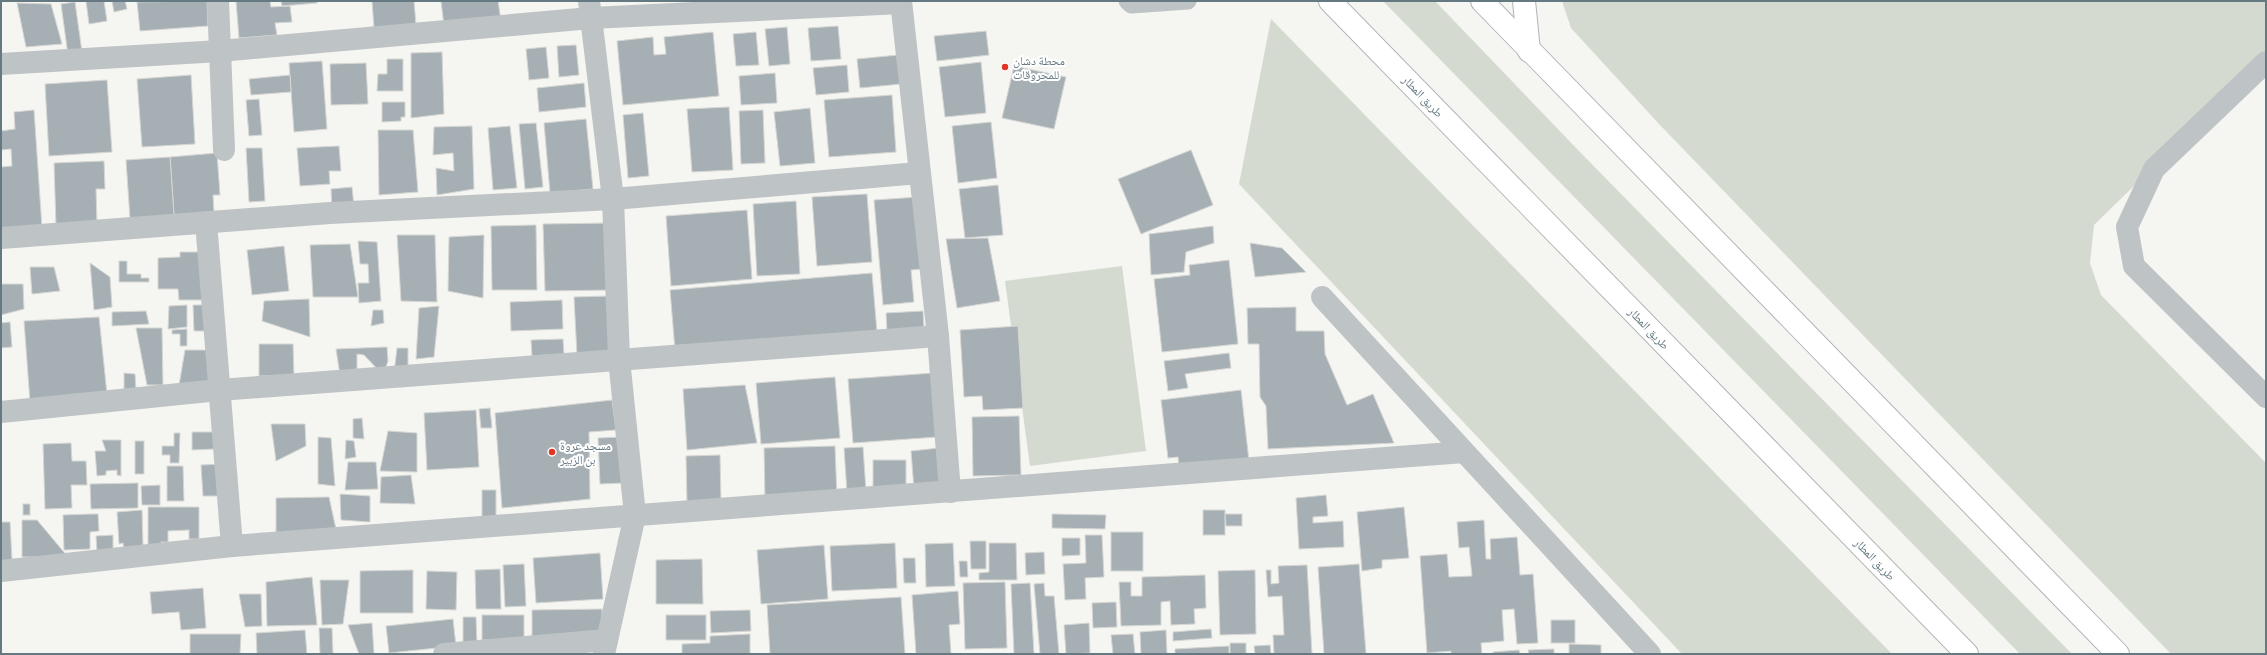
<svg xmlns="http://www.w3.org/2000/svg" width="2267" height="655" font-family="'PT Sans Narrow','Noto Naskh Arabic',sans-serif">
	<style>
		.green { fill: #d5dad0 }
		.building { fill: #a6b0b4; stroke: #d6d6d4 }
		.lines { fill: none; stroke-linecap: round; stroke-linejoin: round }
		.trunk-casing { stroke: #b1b6b8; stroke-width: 24 }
		.service { stroke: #bec3c5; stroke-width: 17 }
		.minor { stroke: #bec3c5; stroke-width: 22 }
		.trunk { stroke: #fff; stroke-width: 22 }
		.poi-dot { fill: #e23624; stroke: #fff; stroke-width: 1.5 }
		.labels { text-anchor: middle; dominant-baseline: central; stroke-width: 4; stroke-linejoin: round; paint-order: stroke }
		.poi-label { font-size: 12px; fill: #647982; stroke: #fff; text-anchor: start }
		.street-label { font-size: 12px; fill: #647982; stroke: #fff }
	</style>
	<rect width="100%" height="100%" fill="#f5f5f1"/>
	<g class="green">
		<path d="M1383,1H1435L1578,150L2072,654H2020Z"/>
		<path d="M1562,1H2266V57L2094,225L2090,263L2101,295L2266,463V654H2171L1659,124L1571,28Z"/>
		<path d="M1271,19L1892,654H1682L1239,184Z"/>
		<path d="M1122,266L1146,451L1030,466L1005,281Z"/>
	</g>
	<g class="building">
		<path d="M86,1H104L107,21L89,24Z"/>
		<path d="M112,1H125L127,9L114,12Z"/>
		<path d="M207,1L208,26L140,31L137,2Z"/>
		<path d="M236,1H270L271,7L290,6L292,22L275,23L277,35L239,38Z"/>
		<path d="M281,1H317V3L282,6Z"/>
		<path d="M372,1H414L416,25L374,28Z"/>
		<path d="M441,1H498L501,20L444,26Z"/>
		<path d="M75,2L82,52L68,55L61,4Z"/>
		<path d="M17,3L51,4L62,44L26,47Z"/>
		<path d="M838,26L841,59L811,61L808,28Z"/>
		<path d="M787,27L790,64L769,66L765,29Z"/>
		<path d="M986,31L989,55L937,61L934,36Z"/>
		<path d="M713,32L719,96L623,105L617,41L653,37L654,55L666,54L664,37Z"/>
		<path d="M756,32L759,65L736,66L733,34Z"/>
		<path d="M576,45L579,75L559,77L557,46Z"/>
		<path d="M546,47L549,78L529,80L526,49Z"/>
		<path d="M442,52L444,114L411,118V53Z"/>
		<path d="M898,55L901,84L860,88L857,59Z"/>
		<path d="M387,59H403V91H377L378,74H387Z"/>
		<path d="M322,61L327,129L294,132L289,63Z"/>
		<path d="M981,62L986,113L945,117L939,67Z"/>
		<path d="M366,63L368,104L331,105L330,64Z"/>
		<path d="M847,65L849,92L816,95L813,68Z"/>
		<path d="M1014,66L1066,77L1054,129L1002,118Z"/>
		<path d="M775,73L777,103L741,105L739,76Z"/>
		<path d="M191,75L195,144L142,147L137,79Z"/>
		<path d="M290,75L291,92L251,95L249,79Z"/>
		<path d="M107,80L112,152L49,156L45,84Z"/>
		<path d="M584,83L586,107L539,112L537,88Z"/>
		<path d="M892,95L896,152L829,157L824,100Z"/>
		<path d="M259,99L262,135L249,136L246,100Z"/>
		<path d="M382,102H405V117H401V121L382,122Z"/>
		<path d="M729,107L733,170L692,172L687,109Z"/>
		<path d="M810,108L815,163L780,166L774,112Z"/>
		<path d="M34,110L42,228L1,230V167L12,166L11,149L1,150V131L15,129L14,112Z"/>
		<path d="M763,110L765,163L741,164L739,111Z"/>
		<path d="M643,113L649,176L628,178L623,115Z"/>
		<path d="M586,119L593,189L550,193L544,123Z"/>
		<path d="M991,122L997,178L958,183L952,126Z"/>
		<path d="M536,123L543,187L525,189L519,124Z"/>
		<path d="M472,126L474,189L437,195L436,168L454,171L453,153L433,155L434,127Z"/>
		<path d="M510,126L517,188L493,190L488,128Z"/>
		<path d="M378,130H413L418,192L379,195Z"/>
		<path d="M339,146L341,171H329L330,184L300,186L297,148Z"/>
		<path d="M246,148H262L265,201L249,202Z"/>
		<path d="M1191,150L1213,205L1141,234L1118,179Z"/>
		<path d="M217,153L220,195H213L214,213L174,215L170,157Z"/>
		<path d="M170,157L174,215L130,219L126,160Z"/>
		<path d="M104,161L105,189H96L97,225L56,226L54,163Z"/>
		<path d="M998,185L1003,235L965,238L959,189Z"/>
		<path d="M352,187L354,206L332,208L331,189Z"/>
		<path d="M867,194L872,262L817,266L812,197Z"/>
		<path d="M918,197L925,269L911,270L914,302L883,305L874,200Z"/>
		<path d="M796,201L800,274L757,276L753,204Z"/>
		<path d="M747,210L752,279L671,286L666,216Z"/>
		<path d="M610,223L611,290L545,291L543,224Z"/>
		<path d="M536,225L537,290H492L491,226Z"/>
		<path d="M1213,226L1214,243L1186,252L1184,272L1151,275L1149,234Z"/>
		<path d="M397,235H435L437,302L401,301Z"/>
		<path d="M484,235L483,298L448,291L449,237Z"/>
		<path d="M988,238L1000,301L957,308L946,239Z"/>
		<path d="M358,241L377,242L381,301L359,303L358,283H369L368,264H360Z"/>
		<path d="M1250,243L1282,248L1306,272L1255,277Z"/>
		<path d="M350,244L358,297H313L310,245Z"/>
		<path d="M284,246L289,291L252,295L247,250Z"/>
		<path d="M180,252H204L205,300H179L178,289H158V258L180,257Z"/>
		<path d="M1229,260L1238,344L1162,352L1154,279L1190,275L1189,265Z"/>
		<path d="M119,261H127V274H141V278H149V282H119Z"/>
		<path d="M90,263L110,277L112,307L94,310Z"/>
		<path d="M30,267H54L60,291L32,294Z"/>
		<path d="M872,273L877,332L675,350L670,290Z"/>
		<path d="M1,284H23L24,309L1,315Z"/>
		<path d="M610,296L613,354L577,356L574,297Z"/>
		<path d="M309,299L310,337L262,321L264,301Z"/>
		<path d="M562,300L563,329L511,331L510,302Z"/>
		<path d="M187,305V327L168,329L169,306Z"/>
		<path d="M193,305H210V331H194Z"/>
		<path d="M439,306L434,357L416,359L419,308Z"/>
		<path d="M1296,307V331H1324L1325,354L1347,405L1373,394L1394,443L1268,449L1266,406L1260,397L1259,344H1248L1247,308Z"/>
		<path d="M373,310H383L384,323L371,326Z"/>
		<path d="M146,311L149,324L112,326V312Z"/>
		<path d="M923,311L924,330L887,331L886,313Z"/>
		<path d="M99,317L107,394L30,402L24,321Z"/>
		<path d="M10,322L12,347L1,348V323Z"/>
		<path d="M1018,326L1023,408L983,410L982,396L964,397L960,330Z"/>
		<path d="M136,328H162L163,385H147Z"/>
		<path d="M187,329V346H180V334H172V330Z"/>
		<path d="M563,339L564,354L532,356L531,340Z"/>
		<path d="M259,344H293L294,375L259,376Z"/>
		<path d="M387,347L388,361L383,375L364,355L357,354V374L340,375L336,349Z"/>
		<path d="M397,348H408V371L394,373Z"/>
		<path d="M185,350H213L214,386L178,391Z"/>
		<path d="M1229,353L1231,368L1185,374L1188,388L1168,391L1164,361Z"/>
		<path d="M124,373L135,374L136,389L124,390Z"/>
		<path d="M933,373L937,437L853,443L848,379Z"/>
		<path d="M835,377L840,438L761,444L756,383Z"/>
		<path d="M745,385L757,443L687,450L683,389Z"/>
		<path d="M1241,390L1249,461L1179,469L1178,457L1168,458L1161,400Z"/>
		<path d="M612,400L616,430L589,432L590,499L502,508L495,413Z"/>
		<path d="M490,408L492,428H481L479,409Z"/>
		<path d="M476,410L479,467L427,470L424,413Z"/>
		<path d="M1019,416L1021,475L973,476L972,417Z"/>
		<path d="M362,418L364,439L353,438V419Z"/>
		<path d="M271,424H305L306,446L276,461Z"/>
		<path d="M388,431L417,433V472L380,471Z"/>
		<path d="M192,432H215V449L192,450Z"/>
		<path d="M174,433H180L179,463H170V455H162V446H174Z"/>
		<path d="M318,437L331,438L335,486L318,484Z"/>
		<path d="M622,437L624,483L600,484L598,438Z"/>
		<path d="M102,440H121V476L117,475V470L106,471V475L97,476L95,451H106Z"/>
		<path d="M346,440L354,441L356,457L345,459Z"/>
		<rect x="135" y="441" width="9" height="33"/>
		<path d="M71,443L72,461H86L87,485H71L72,508L45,509L43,444Z"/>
		<path d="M835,446L837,498L765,500L764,448Z"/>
		<path d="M863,447L866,491L847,493L844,448Z"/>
		<path d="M939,448L943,487L914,489L911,451Z"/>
		<path d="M720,455L721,501L687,503L686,456Z"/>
		<rect x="873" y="460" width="33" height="28"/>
		<path d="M348,462H376L378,489L345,490Z"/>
		<path d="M223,464L224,496H203L201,465Z"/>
		<path d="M167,466H183L184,501H167Z"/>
		<path d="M411,475L415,504L380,503L381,477Z"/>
		<path d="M138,483V508L91,509L90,484Z"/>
		<path d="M160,485V505H142L141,486Z"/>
		<rect x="482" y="490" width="14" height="29"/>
		<path d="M340,494L370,496V522L341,520Z"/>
		<path d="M1326,495L1328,516L1313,517V523L1343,521L1344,547L1299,549L1296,498Z"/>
		<path d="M329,497L338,538L276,539V498Z"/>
		<rect x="23" y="504" width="7" height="11"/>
		<path d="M148,507H199V539H189V530L168,531V542H161V548H148Z"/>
		<path d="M1404,507L1409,558L1382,560V568L1362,571L1357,512Z"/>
		<path d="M142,510L143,545L124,550L123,543L119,544L117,512Z"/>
		<rect x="1203" y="510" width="22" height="25"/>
		<path d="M92,514H98L99,531L90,532V549L64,550L63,515Z"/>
		<path d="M1052,514L1106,515L1105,529L1052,528Z"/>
		<path d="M1225,514H1242V526H1226Z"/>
		<path d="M22,520H37L68,557H22Z"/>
		<path d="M1484,520L1486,559H1491L1490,539L1517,537L1520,575L1533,574L1538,643L1517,644L1514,609L1502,610L1504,641L1481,643L1482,654H1451V651L1427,653L1420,556L1447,554L1449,577L1472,576L1469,547L1459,548L1457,522Z"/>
		<path d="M1,522H10L12,560L1,561Z"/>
		<rect x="1111" y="532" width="32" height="39"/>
		<path d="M113,535V553H97L96,536Z"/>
		<path d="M1085,535H1102L1104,577L1085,578L1086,599L1065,600L1063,564L1086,563Z"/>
		<path d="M1062,538H1080V555L1062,556Z"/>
		<path d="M970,541H986V569H971Z"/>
		<path d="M895,543L897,588L832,591L830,546Z"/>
		<path d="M953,543L955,586L926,587L925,544Z"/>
		<path d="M989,543H1016L1017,580H979V573L989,572Z"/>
		<path d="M824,545L828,599L761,604L757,550Z"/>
		<path d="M1044,552L1045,574L1026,575L1025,553Z"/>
		<path d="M600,553L603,599L536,603L533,558Z"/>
		<path d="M903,558H915L916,583H904Z"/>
		<path d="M702,559L703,604H656V560Z"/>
		<path d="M959,561H967L968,577H960Z"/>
		<path d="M524,564L526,606L505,607L503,565Z"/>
		<path d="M1359,564L1366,654H1324L1318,567Z"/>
		<path d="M1307,565L1312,654H1274L1273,635H1284L1282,596L1268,597L1266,570H1271V584L1279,583L1278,566Z"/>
		<path d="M500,569L501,609H476L475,570Z"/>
		<path d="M413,570V613H360V571Z"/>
		<path d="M1255,570L1256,634L1220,635L1218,571Z"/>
		<path d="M427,571L457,572L456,610L426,609Z"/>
		<path d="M1205,575L1206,608L1194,609L1195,624L1171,625L1170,601L1161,602V625L1121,626L1119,582H1131V596H1142V577Z"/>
		<path d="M312,577L317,625L267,626L266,582Z"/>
		<path d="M320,580H349L343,624L322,625Z"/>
		<path d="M1005,582L1007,648L965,649L963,583Z"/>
		<path d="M1030,583L1034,654H1014L1011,584Z"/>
		<path d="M1044,583L1045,596H1054L1059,654H1040L1034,584Z"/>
		<path d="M203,588L206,628L181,630L179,612L152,614L150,592Z"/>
		<path d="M958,591L960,624L949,625L951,654H916L912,595Z"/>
		<path d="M239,594H261L262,626L245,627Z"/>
		<path d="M901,597L905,654H770L767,605Z"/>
		<path d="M1116,602L1117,627L1093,628L1092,603Z"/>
		<path d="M602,609V639L532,640V610Z"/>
		<path d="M750,610L751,631L711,633L710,611Z"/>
		<rect x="482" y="615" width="42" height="25"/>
		<rect x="666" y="615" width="40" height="25"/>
		<path d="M463,617H476L477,643H463Z"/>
		<path d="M453,619L456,646L389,653L386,626Z"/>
		<rect x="1551" y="620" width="24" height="23"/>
		<path d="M372,623L374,654H359L348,625Z"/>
		<path d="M1089,623L1090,653L1066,654L1064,625Z"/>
		<path d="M319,628H332L333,654H320Z"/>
		<path d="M1211,629L1212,638L1173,641V632Z"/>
		<path d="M305,630L307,654H257L256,633Z"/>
		<path d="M1166,630L1167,654H1141L1140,632Z"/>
		<path d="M190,634H241L240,654H190Z"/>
		<path d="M750,634V654H682V644L710,643V636Z"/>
		<path d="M1133,634L1135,654H1113L1111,635Z"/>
		<rect x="1230" y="643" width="16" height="11"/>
		<path d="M1569,644L1601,645V654H1569Z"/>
		<path d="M1270,645L1271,654H1255L1254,646Z"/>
		<path d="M1229,646V654H1175V649Z"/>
		<path d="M1554,649V654H1529L1528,650Z"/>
		<path d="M1519,650L1520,654H1493V652Z"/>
	</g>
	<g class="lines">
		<defs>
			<g id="trunk">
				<path d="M1330,1L1967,654"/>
				<path d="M1482,1L2118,654"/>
				<path d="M1524,1L1529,51"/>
			</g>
		</defs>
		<use href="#trunk" class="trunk-casing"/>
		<path class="service" d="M1127,1L1131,5L1188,1"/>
		<g class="minor">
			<path d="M218,1L224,150"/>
			<path d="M589,1L613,199L619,359L635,515L604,654"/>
			<path d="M901,1L938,336L950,492"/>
			<path d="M2266,62L2154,169L2127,227L2134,266L2266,397"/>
			<path d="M1,64L220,51L591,18L901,3"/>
			<path d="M206,222L232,546"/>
			<path d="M1,238L330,213L613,199L919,173"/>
			<path d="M1322,297L1650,654"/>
			<path d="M1,412L219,390L938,336"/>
			<path d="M1,571L232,546L1464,452"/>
			<path d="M444,654L607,640"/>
		</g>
		<use href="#trunk" class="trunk"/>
	</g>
	<g class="poi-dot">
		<circle cx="1005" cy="67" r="4"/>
		<circle cx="552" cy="452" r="4"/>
	</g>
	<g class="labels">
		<g class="poi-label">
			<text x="1013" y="60">محطة دشان<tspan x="1013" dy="14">للمحروقات</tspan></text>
			<text x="560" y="445">مسجد عروة<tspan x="560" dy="14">بن الزبير</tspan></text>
		</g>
		<g class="street-label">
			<text transform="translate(1423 96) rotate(46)">طريق المطار</text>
			<text transform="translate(1649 328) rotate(46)">طريق المطار</text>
			<text transform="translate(1875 559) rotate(46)">طريق المطار</text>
		</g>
	</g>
	<rect width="2267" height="655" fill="none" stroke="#647982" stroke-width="4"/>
</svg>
